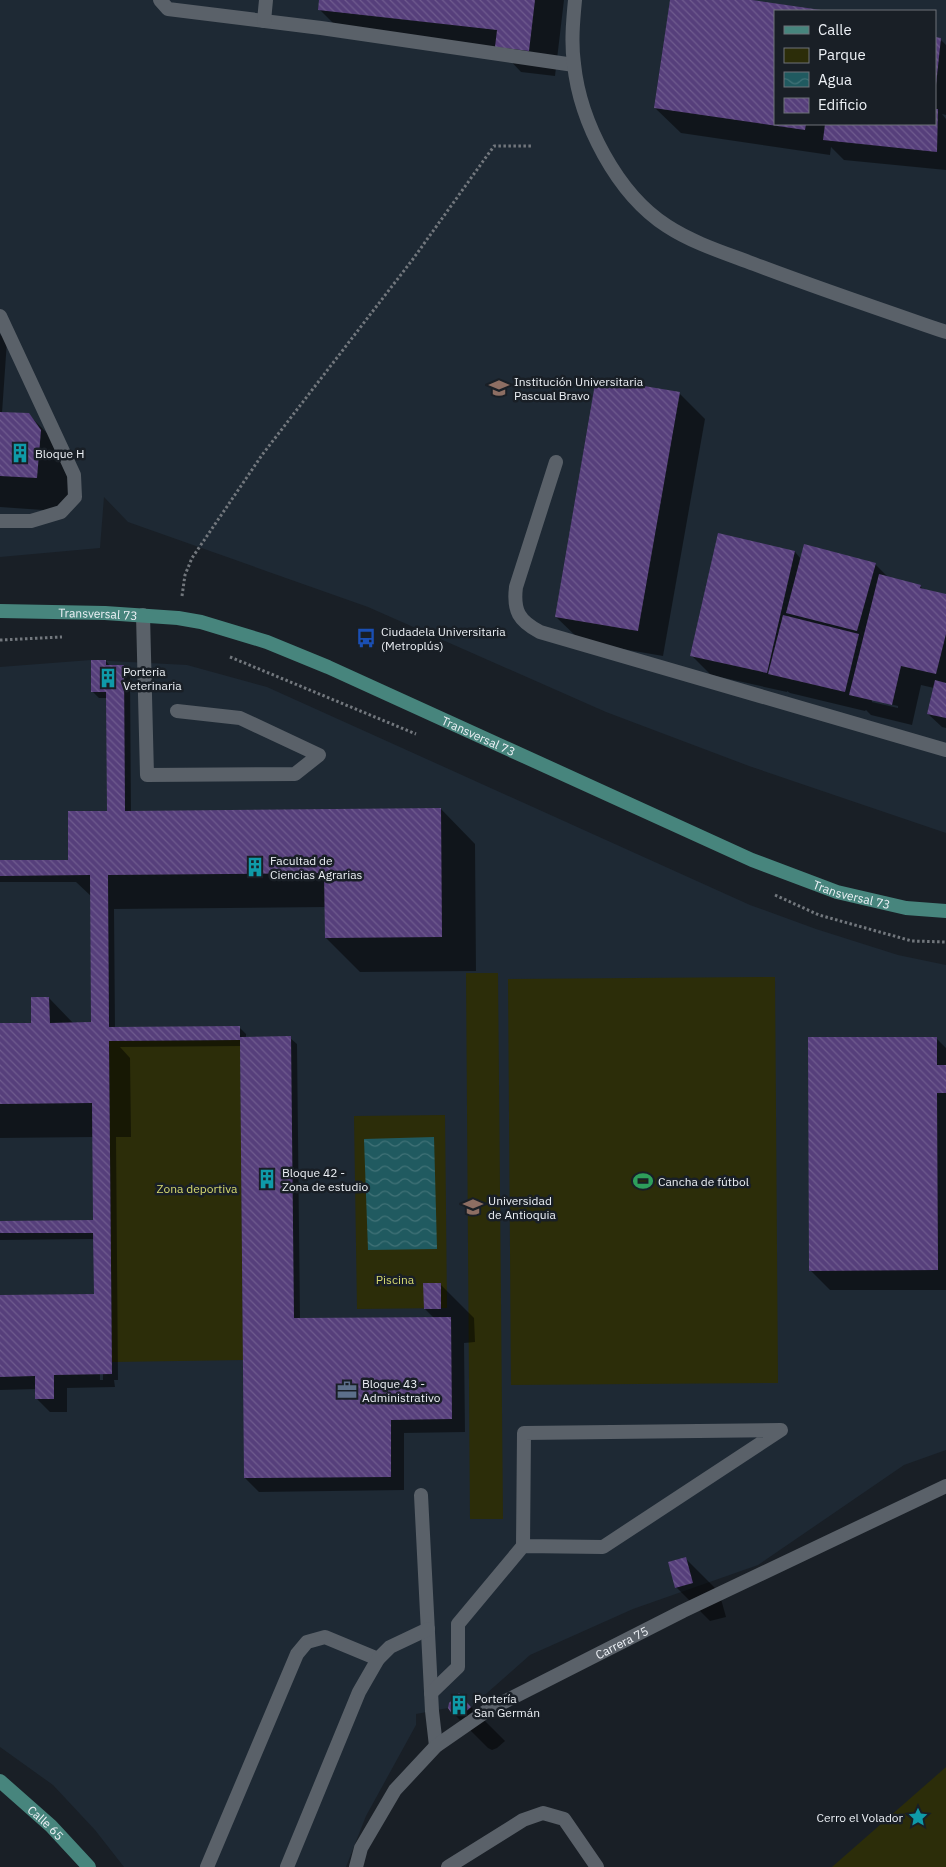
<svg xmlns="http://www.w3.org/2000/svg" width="946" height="1867" font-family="'IBM Plex Sans',sans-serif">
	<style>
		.built { fill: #1e2934; fill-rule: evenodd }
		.green { fill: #2c2d09 }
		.water { fill: url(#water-waves) }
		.shadow { fill: #0007; fill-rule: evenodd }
		.building { fill: url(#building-back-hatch) }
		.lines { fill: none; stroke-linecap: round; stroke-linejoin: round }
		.path { stroke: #72777d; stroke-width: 3; stroke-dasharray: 2.5 2.5; stroke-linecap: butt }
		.service { stroke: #5a6169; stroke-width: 14 }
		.minor { stroke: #5a6169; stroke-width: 14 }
		.secondary { stroke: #47857d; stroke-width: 14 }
		.labels { text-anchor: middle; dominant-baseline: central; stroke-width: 5; stroke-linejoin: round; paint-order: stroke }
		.poi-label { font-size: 12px; fill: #edf1f6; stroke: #191f26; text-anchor: start }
		.street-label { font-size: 12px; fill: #edf1f6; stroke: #191f26 }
		.park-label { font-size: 12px; fill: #d7da71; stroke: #191f26 }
	</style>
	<defs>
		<pattern id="water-waves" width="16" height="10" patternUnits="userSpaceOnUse" patternTransform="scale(1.25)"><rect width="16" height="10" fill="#205a60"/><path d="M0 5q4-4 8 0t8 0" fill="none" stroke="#417277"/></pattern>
		<pattern id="building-back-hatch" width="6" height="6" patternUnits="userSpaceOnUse" patternTransform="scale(1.25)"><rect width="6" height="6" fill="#563f7b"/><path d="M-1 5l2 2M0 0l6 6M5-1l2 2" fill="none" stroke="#6f5b8e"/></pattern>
	</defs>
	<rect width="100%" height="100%" fill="#191f26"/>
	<g class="built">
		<path d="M0,0H946V833L749,766L606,712L368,607L128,522L104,497L100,548L0,557ZM775,11H935V124H775Z"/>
		<path d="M91,660L187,665L267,687L750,905L816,929L898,955L946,965V1450L904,1465L758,1565L633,1609L530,1655L462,1715L457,1716L452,1714L448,1708L416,1714V1725L366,1816L346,1867H124L95,1830L53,1785L0,1747V667Z"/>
	</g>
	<g class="green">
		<path d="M466,973H498L503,1519H470Z"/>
		<path d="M775,977L778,1383L511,1385L508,979Z"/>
		<path d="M240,1040L243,1360L112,1362L109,1041Z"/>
		<path d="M445,1115L447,1308L357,1309L354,1116Z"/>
		<path d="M946,1767V1867H832Z"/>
	</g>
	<path class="water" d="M434,1137L437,1249L368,1250L364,1139Z"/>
	<g class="shadow">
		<path d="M321,0H564L555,76L521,72L503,53L345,35L320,10Z"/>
		<path d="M671,0H743L820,11H775V124H935V38L940,39L946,45V115L942,114L946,119V170L844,160L831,147L830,155L681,133L655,108Z"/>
		<path d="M0,334L7,341L2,413L28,414L63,449L75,466L71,512L0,507Z"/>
		<path d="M679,393L705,419L663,656L582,642L556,617Z"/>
		<path d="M719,535L795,552L801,559L875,564L889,578L920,586L925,591L946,596V728L942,727L928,714L934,688L921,685L912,725L871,715L866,710L865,711L790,693L787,691V692L711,675L691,655ZM872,700L898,706V708L872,702Z"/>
		<path d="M106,661L110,666H124L130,672L131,812L441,809L475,844L476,971L360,972L326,938V907L114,909L115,1028L239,1027L246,1034V1038H290L297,1044L300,1320L434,1318L425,1309L440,1284L474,1318L475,1342L464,1343L465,1432L404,1433V1490L259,1492L245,1478L241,1046L120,1047L130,1058L131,1137H116L118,1380H114L115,1387L67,1388V1412H50L37,1399V1389L0,1390V1296L96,1294L95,1239L0,1240V1222L95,1221L94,1137L0,1138V1024H33L49,998L74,1024L94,1023L92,897L76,882H0V862L69,861L110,812L107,698H99L92,691ZM99,1306H102L103,1380H100Z"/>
		<path d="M936,1038L946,1048V1290H830L810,1270Z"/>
		<path d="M685,1558L719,1592L726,1617L710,1621L676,1587Z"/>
		<path d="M459,1695L505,1741L497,1748L492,1750L488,1748L453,1713Z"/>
	</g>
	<g class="building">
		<path d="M319,0H535L529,51L495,47L497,30L318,10Z"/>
		<path d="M670,0H752L821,10L775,11V124H806L805,130L654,108Z"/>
		<path d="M935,37L941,38L936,85H935Z"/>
		<path d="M935,109H938L937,152L823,140L825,124H935Z"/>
		<path d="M596,378L680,392L638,631L555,617Z"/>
		<path d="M0,412L29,413L41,430L37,478L0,476Z"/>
		<path d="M718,533L795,551L767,673L690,656Z"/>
		<path d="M804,544L876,563L857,631L786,613Z"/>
		<path d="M879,574L921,585L920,588L946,594V634L936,674L901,666L892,705L849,695Z"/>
		<path d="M783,615L859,634L845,692L768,674Z"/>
		<path d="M91,660H106V665H124L125,811L441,808L442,937L325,938L324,873L108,875L109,1027L240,1026V1037L291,1036L294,1318L451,1317L452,1419L391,1420V1477L244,1478L240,1040L109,1041L112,1374L54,1375V1399H35V1376L0,1377V1295L94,1294L93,1233H0V1221L93,1220L92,1103L0,1104V1023H31V997H49L50,1023L91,1022L90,875L0,876V860H68V811H107L106,692H91Z"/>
		<path d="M935,680L946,683V718L927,714Z"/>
		<path d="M808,1037H937V1065H946V1093H937L938,1270L809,1271Z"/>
		<path d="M423,1283H441V1309H424Z"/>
		<path d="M686,1557L693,1583L675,1588L668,1562Z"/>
		<path d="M459,1693L471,1707L462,1715L457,1716L452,1714L448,1708L449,1703Z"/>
	</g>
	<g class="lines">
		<g class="path">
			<path d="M182,596L185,575L192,558L262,455L413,259L494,146H531"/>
			<path d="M0,640L62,637"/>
			<path d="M230,657L416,734"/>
			<path d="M775,895L819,915L912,941L946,942"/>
		</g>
		<g class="service">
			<path d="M160,0L168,9L321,28L574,65"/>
			<path d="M575,0C573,21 571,43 574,64C580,122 617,194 667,226C693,243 725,253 754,264C817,288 882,310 946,332"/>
			<path d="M264,21L266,0"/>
			<path d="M0,316L74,475L75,497L61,512L31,521H0"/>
			<path d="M556,462L516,587C513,611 519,621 540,632L946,750"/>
			<path d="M143,615L147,775L295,774L319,755L240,718L177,711"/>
			<path d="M421,1495L432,1711L436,1746"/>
			<path d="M431,1693L458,1667V1624L523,1546L524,1433L781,1430L603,1547L523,1546"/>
			<path d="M207,1867L297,1654L307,1642L325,1637L378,1659"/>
			<path d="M287,1867L359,1692L378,1659L390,1647L428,1629"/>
			<path d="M448,1867L523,1820L543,1813L564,1819L597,1867"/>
		</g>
		<path class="minor" id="s1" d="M356,1867L361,1848L395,1790L436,1746L488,1710L683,1611L946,1486"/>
		<g class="secondary">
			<path id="s2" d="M0,611L105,613L178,618L201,622L267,642L328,667L752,860L837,892L906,908L946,911"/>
			<path id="s3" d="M0,1781L51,1826L89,1867"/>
		</g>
	</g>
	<defs>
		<symbol id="university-bare" viewBox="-9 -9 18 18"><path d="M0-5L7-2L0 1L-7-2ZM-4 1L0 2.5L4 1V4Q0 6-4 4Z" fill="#8d6e63" stroke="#191f26" stroke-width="2.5" paint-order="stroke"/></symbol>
		<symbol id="building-bare" viewBox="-9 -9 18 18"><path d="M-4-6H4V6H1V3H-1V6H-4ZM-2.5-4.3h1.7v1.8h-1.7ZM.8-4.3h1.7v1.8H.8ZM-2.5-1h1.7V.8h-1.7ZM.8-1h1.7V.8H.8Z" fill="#0f9aa8" stroke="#191f26" stroke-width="2.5" paint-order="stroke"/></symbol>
		<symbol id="bus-bare" viewBox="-9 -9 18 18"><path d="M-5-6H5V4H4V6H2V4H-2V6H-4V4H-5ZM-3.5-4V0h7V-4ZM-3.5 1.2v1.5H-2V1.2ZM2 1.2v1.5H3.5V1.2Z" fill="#1a4fb4" stroke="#191f26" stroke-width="2.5" paint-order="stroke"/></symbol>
		<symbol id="stadium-bare" viewBox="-9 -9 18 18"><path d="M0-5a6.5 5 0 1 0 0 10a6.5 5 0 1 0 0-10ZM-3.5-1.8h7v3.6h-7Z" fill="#2e9e5b" stroke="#191f26" stroke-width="2.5" paint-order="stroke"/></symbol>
		<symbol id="office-bare" viewBox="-9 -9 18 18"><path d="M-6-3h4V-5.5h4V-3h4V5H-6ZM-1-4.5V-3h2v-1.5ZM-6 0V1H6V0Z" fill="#5c6f8a" stroke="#191f26" stroke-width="2.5" paint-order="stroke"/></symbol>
		<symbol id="sight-bare" viewBox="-9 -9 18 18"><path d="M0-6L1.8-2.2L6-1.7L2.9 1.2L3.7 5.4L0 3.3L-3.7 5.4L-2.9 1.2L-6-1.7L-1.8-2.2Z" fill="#0f9aa8" stroke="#191f26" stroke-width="2.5" paint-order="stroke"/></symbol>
	</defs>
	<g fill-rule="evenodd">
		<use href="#university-bare" x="485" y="374" width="28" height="28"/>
		<use href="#building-bare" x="6" y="439" width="28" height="28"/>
		<use href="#bus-bare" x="352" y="624" width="28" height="28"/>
		<use href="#building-bare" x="94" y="664" width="28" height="28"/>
		<use href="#building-bare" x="241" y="853" width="28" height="28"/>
		<use href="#building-bare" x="253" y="1165" width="28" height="28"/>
		<use href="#stadium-bare" x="629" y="1167" width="28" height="28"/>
		<use href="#university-bare" x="459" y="1193" width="28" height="28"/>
		<use href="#office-bare" x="333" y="1376" width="28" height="28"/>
		<use href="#building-bare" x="445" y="1691" width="28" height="28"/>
		<use href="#sight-bare" x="904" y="1803" width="28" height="28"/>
	</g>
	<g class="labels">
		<g class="poi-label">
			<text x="514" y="381">Institución Universitaria<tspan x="514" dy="14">Pascual Bravo</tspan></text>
			<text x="35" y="453">Bloque H</text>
			<text x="381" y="631">Ciudadela Universitaria<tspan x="381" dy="14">(Metroplús)</tspan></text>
			<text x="123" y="671">Porteria<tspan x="123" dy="14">Veterinaria</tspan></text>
			<text x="270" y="860">Facultad de<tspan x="270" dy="14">Ciencias Agrarias</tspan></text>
			<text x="282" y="1172">Bloque 42 -<tspan x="282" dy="14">Zona de estudio</tspan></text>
			<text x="658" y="1181">Cancha de fútbol</text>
			<text x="488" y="1200">Universidad<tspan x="488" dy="14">de Antioquia</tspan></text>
			<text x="362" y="1383">Bloque 43 -<tspan x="362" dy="14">Administrativo</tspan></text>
			<text x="474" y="1698">Portería<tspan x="474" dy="14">San Germán</tspan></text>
			<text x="903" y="1817" text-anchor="end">Cerro el Volador</text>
		</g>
		<g class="street-label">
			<text stroke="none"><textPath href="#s2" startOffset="98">Transversal 73</textPath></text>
			<text stroke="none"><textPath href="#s2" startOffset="502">Transversal 73</textPath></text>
			<text stroke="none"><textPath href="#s2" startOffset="908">Transversal 73</textPath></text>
			<text stroke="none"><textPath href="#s1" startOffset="360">Carrera 75</textPath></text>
			<text stroke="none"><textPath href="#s3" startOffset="62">Calle 65</textPath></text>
		</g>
		<g class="park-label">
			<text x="197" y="1188">Zona deportiva</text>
			<text x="395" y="1279">Piscina</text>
		</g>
	</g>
	<rect x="774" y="10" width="162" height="115" fill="#191f26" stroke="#6e7379"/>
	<rect x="784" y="26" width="25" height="8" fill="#47857d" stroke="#6e7379"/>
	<text x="818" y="35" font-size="15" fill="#edf1f6">Calle</text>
	<rect x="784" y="48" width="25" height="15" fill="#2c2d09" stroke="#6e7379"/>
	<text x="818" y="60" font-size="15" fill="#edf1f6">Parque</text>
	<rect x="784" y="72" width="25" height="15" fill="url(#water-waves)" stroke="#6e7379"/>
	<text x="818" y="85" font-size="15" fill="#edf1f6">Agua</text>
	<rect x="784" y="98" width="25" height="15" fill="url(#building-back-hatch)" stroke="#6e7379"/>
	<text x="818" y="110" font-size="15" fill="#edf1f6">Edificio</text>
</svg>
